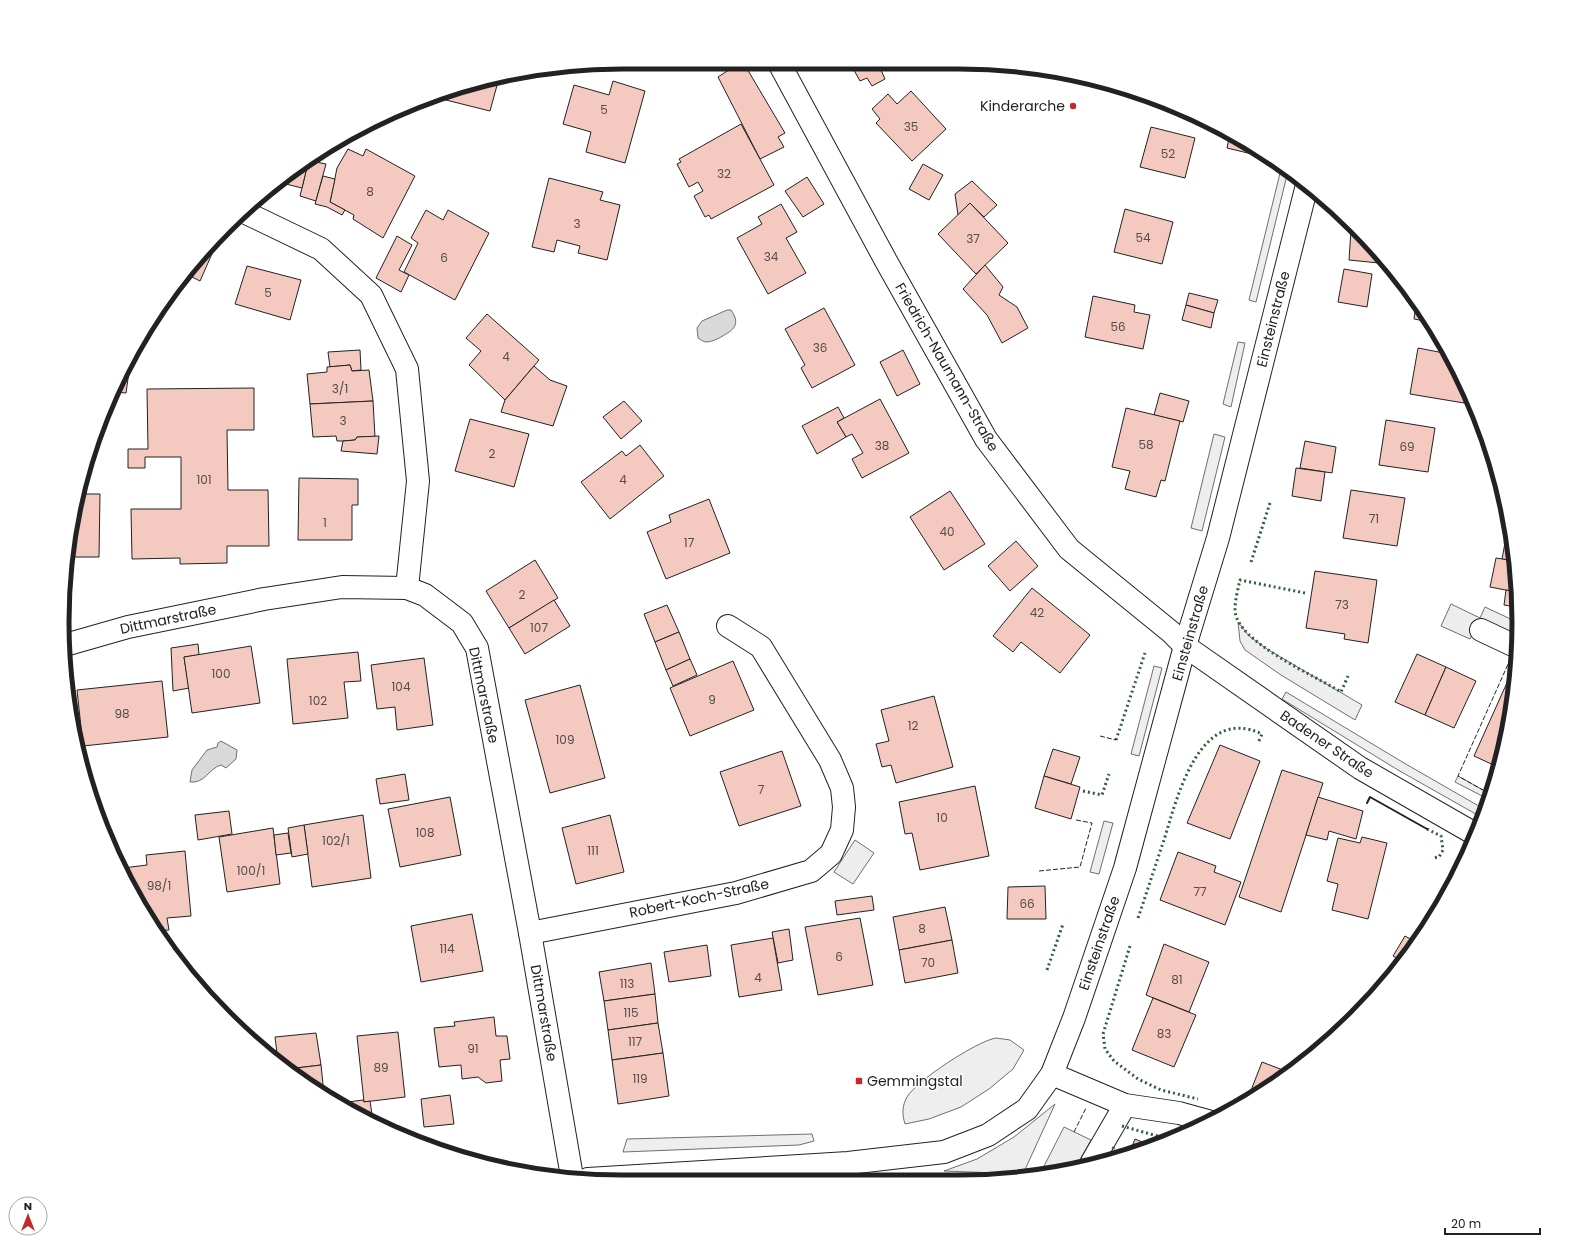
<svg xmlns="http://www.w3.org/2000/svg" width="1581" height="1244" font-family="Poppins,sans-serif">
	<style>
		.green { fill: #eee; stroke: #6f6f6f }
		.parking { fill: #ededed; stroke: #6f6f6f }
		.water { fill: #d9d9d9; stroke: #6f6f6f }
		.building { fill: #f3c9c0; stroke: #222 }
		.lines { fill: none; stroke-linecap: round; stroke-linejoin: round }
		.street-casing { stroke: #222; stroke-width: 24 }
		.secondary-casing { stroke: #222; stroke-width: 24 }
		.street { stroke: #fff; stroke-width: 22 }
		.secondary { stroke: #fff; stroke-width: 22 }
		.hedge { stroke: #2f5e38; stroke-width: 3; stroke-dasharray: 2 3; stroke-linecap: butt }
		.fence { stroke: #222; stroke-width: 1; stroke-dasharray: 5 2; stroke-linecap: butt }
		.wall { stroke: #222; stroke-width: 2 }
		.poi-dot { fill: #c62828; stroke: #fff; stroke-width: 1.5 }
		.labels { text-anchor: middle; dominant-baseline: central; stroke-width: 3; stroke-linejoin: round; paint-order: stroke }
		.number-label { font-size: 12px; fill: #564c4a }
		.poi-label { font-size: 14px; fill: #222; stroke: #fff; text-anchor: end }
		.street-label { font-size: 14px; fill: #222; stroke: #fff }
		.rim { fill: none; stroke: #222; stroke-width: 5 }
	</style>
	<rect width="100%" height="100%" fill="#fff"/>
	<g class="green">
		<path d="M1281,169L1288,171L1256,302L1249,300Z"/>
		<path d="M1238,342L1245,343L1231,407L1223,404Z"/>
		<path d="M1214,434L1225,437L1202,531L1191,528Z"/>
		<path d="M1238,622L1249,636L1267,649L1362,705L1355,720L1281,675L1245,650L1240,641Z"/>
		<path d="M1154,666L1162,668L1139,756L1131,754Z"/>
		<path d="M1286,692L1404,763L1484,809L1481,817L1398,770L1282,699Z"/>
		<path d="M1458,776L1490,794L1488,799L1455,782Z"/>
		<path d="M1104,821L1113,823L1099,874L1090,872Z"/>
		<path d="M996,1038L1010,1040L1024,1050L1013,1069L989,1089L961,1107L929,1119L905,1124C902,1114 902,1106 907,1097C916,1081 977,1041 996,1038Z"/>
		<path d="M1055,1104L1023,1174L944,1171L977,1159L1014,1137Z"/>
		<path d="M812,1134L814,1141L799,1145L623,1152L627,1139Z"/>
	</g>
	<g class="parking">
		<path d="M1451,604L1480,618L1485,607L1517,622V635L1480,618L1470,639L1441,626Z"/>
		<path d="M855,840L874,853L853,884L834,872Z"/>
		<path d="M1064,1127L1091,1140L1077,1165L1041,1172Z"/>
	</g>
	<g class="water">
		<path d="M727,310H731C741,324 734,330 721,337C717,339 712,342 706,342C704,342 701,340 698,338L697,328L702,321Z"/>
		<path d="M221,741L237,750L236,759L226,768L221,765C209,768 205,784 190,782L192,770L207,750L217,747L218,743Z"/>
	</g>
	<g class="building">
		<path d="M741,62H743L785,133L778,137L784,147L760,159L718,77Z"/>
		<path d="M850,63H895L881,70L885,79L872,86L867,78L860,81Z"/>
		<path d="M499,78L490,111L438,98L477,81Z"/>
		<path d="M613,81L645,91L625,163L586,152L591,132L563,124L574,85L609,95Z"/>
		<path d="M1118,88L1139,92L1165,103L1131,95Z"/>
		<path d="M911,91L946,129L912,161L876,123L880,119L872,109L888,94L897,104Z"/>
		<path d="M741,124L774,185L711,219L709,215L705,217L694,196L703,191L698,182L689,187L677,164L681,162L679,159Z"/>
		<path d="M1151,127L1195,138L1185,178L1140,167Z"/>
		<path d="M1230,133L1258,149L1256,155L1227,148Z"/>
		<path d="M348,149L363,156L366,149L415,176L383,238L353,219L354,215L330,202L337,168Z"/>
		<path d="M311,161L326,164L316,201L300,196L308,163Z"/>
		<path d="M308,163L302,188L282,183Z"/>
		<path d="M923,164L943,175L929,200L909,189Z"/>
		<path d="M323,176L335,179L330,202L345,210L342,215L327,207L315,204Z"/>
		<path d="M807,177L824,204L803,217L785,191Z"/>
		<path d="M549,178L603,192L600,200L620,205L607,260L578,253L580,246L557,240L554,252L532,247Z"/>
		<path d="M972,181L997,205L984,217L970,203L958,215L955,194Z"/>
		<path d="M970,203L1008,243L976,274L938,234Z"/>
		<path d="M781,204L797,232L786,238L806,273L768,294L737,238L762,224L758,217Z"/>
		<path d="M1125,209L1173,222L1162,264L1114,252Z"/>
		<path d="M426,210L443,220L448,210L489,233L455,300L404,272L418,243L411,238Z"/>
		<path d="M1351,230H1356L1380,253L1379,263L1349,260Z"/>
		<path d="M397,236L412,245L399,270L409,275L401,292L376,278Z"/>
		<path d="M217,237L219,238L200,281L188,275Z"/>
		<path d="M985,265L1003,287L999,295L1017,307L1028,328L1002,343L987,315L963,289Z"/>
		<path d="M247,266L301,280L290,320L235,304Z"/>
		<path d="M1344,269L1372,274L1367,307L1338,302Z"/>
		<path d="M1189,293L1218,300L1214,313L1186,305Z"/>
		<path d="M1093,296L1135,305L1134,312L1150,315L1143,349L1085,337Z"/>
		<path d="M1416,304L1430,322L1414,319Z"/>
		<path d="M1186,305L1214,313L1211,328L1182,320Z"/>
		<path d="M824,308L855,365L812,388L801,368L805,365L785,329Z"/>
		<path d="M487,314L539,360L505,400L469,365L481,351L466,338Z"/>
		<path d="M1418,348L1449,354L1466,391L1464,403L1410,394Z"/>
		<path d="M360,350L361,370L352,371L350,365L330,367L328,352Z"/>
		<path d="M903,350L920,384L897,396L880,362Z"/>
		<path d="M131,357L126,393L116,392Z"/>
		<path d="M350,365L352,371L369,370L373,401L310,404L307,374L327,372V367Z"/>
		<path d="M534,366L550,380L567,386L553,426L501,412L505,400Z"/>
		<path d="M254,388V430H227L228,490H268L269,546H227V563L180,564V558L132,559L131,509H181V457H145V468H128V449H148L147,389Z"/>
		<path d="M1160,393L1189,401L1183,422L1154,415Z"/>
		<path d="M880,399L909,453L862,478L852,459L863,453L852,434L846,437L837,422Z"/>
		<path d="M373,401L375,437H357L355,440L343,441H337L336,436L313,437L310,404Z"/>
		<path d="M624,401L642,421L621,439L603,417Z"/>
		<path d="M838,407L844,418L837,422L846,437L817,454L802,426Z"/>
		<path d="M1126,408L1180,421L1165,481L1161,480L1156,497L1125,489L1130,471L1112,467Z"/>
		<path d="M470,419L529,434L514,487L455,471Z"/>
		<path d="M1386,420L1435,428L1428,472L1379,465Z"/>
		<path d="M379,436L377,454L341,451L343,441L355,440L357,437Z"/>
		<path d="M1305,441L1336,447L1332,473L1300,468Z"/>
		<path d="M640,445L664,476L610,519L581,482L622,451L626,456Z"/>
		<path d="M1296,468L1325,472L1321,501L1292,496Z"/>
		<path d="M299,478L358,479V505H352V540H298Z"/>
		<path d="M1351,490L1405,498L1397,546L1343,538Z"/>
		<path d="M950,491L985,544L944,570L910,517Z"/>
		<path d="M79,494H100L99,557H71Z"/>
		<path d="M709,499L730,553L666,579L647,532L671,522L669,515Z"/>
		<path d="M1507,532L1511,533L1515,561L1502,559Z"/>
		<path d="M1016,541L1038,566L1010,591L988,566Z"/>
		<path d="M1496,558L1515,561L1516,592L1490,587Z"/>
		<path d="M535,560L558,598L509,628L486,591Z"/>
		<path d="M1315,571L1377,580L1368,643L1344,639L1345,634L1306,628Z"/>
		<path d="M1032,588L1090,635L1060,673L1021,642L1013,652L993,636Z"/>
		<path d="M1506,590L1516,592V607L1504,605Z"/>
		<path d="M554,600L570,626L525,654L509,628Z"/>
		<path d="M667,605L679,632L655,642L644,614Z"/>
		<path d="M679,632L690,659L666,670L655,642Z"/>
		<path d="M198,644L199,655L184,657L189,688L173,691L171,648Z"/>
		<path d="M251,646L260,703L192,713L184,657Z"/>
		<path d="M358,652L361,681L344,682L348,718L293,724L287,659Z"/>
		<path d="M1417,654L1446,667L1425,715L1395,702Z"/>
		<path d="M424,658L433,725L397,730L395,707L377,709L371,665Z"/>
		<path d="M690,659L697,675L673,686L666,670Z"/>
		<path d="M733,661L754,710L690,736L670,688Z"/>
		<path d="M1446,667L1476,681L1454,728L1425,715Z"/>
		<path d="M1510,676L1515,678L1500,768L1474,756Z"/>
		<path d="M162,681L168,737L83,746L77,690Z"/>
		<path d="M580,685L605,778L550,793L525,700Z"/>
		<path d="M934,696L953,767L896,783L891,765L882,767L876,744L889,741L881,710Z"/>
		<path d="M1220,745L1260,761L1230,839L1187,823Z"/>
		<path d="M1053,749L1080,757L1071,784L1044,776Z"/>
		<path d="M782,751L801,806L739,826L720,772Z"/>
		<path d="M1282,770L1323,783L1281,912L1239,897Z"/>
		<path d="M405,774L409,800L380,804L376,779Z"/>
		<path d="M1044,776L1080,787L1071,819L1035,808Z"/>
		<path d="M975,786L989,856L920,870L912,833L905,834L899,802Z"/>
		<path d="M450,797L461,855L400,867L388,809Z"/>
		<path d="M1318,797L1363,811L1356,839L1329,831L1327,840L1306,835Z"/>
		<path d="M229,811L232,834L198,840L195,815Z"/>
		<path d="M363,815L371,878L312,887L304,825Z"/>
		<path d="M610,815L624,872L576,884L562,828Z"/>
		<path d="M304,825L308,854L292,857L288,828Z"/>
		<path d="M273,828L280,884L227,892L219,837Z"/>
		<path d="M288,833L291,853L276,855L274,835Z"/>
		<path d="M1362,837L1387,843L1368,919L1332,910L1338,884L1327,881L1338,838L1360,843Z"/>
		<path d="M185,851L191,916L167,918L169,930L159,931L137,902L123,868L147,865L146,855Z"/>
		<path d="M1178,852L1216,866L1214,872L1241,882L1225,925L1160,900Z"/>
		<path d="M1045,886L1046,919H1007L1008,887Z"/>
		<path d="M872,896L874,910L837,915L835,901Z"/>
		<path d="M945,907L952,940L899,950L893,917Z"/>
		<path d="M472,914L483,971L421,982L411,926Z"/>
		<path d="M860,918L873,985L818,995L805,927Z"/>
		<path d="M789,929L793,960L778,963L772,932Z"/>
		<path d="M1405,936L1416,942L1404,962L1393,956Z"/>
		<path d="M773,938L782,990L739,997L731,945Z"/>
		<path d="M952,940L958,973L905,983L899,950Z"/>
		<path d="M1164,944L1209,962L1189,1012L1146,995Z"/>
		<path d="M707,945L711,976L669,982L664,952Z"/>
		<path d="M651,963L655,994L604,1001L599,972Z"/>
		<path d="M655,994L658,1023L608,1030L604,1001Z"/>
		<path d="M1153,998L1196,1015L1174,1067L1132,1050Z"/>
		<path d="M494,1017L496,1036H507L510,1059L500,1060L502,1081L486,1083L478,1077L462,1079L461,1065L439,1067L434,1028L455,1026L454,1022Z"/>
		<path d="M658,1023L663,1053L612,1060L608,1030Z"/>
		<path d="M398,1032L405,1097L364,1102L357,1036Z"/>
		<path d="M316,1033L321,1065L288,1069L278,1061L275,1037Z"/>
		<path d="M663,1053L669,1096L618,1104L612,1060Z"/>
		<path d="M1262,1062L1288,1072L1256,1095L1250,1093Z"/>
		<path d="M321,1065L324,1094L311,1087L288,1069Z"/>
		<path d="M450,1095L454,1124L424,1127L421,1099Z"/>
		<path d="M363,1100L364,1102L370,1101L373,1121L340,1103Z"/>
		<path d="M1135,1139L1152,1146L1129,1154Z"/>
	</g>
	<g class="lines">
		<defs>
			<g id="street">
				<path d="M779,63L886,261L986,439L1069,549L1171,632L1185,646L1205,660L1360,768L1475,834"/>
				<path d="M244,212L321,249L371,295L407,369L418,481L407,588"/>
				<path d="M1481,630L1517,647"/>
				<path d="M65,645L128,627L264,599L342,587L407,588L425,595L462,623L477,648L530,933L572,1177"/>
				<path d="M530,933L736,893L811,871L831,854L842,830L844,807L842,788L830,760L761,647L728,626"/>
				<path d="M1052,1074L1125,1105L1179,1113L1208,1121"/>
				<path d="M1092,1162L1125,1105"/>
			</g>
			<path id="secondary" d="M588,1179L848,1163L944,1152L988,1135L1027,1109L1052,1074L1074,1018L1125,868L1185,646L1218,538L1307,185"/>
		</defs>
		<use href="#street" class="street-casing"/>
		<use href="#secondary" class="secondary-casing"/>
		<use href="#street" class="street"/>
		<use href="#secondary" class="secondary"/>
		<g class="hedge">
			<path d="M1251,562L1270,503"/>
			<path d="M1305,593L1240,580C1238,589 1235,600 1235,610C1236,642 1316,676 1341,692L1348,676"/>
			<path d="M1116,740L1145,653"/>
			<path d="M1083,791L1102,795L1109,774"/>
			<path d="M1427,829L1441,836L1443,850L1439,857L1433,858"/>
			<path d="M1138,918C1147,892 1155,866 1164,840C1177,798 1199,704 1262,734L1258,743"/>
			<path d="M1130,946L1103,1034L1105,1049L1114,1061L1138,1079L1161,1090L1198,1099"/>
			<path d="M1047,970L1063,924"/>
			<path d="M1122,1126L1168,1139"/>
			<path d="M1109,1158L1115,1144"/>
		</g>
		<g class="fence">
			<path d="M1100,736L1116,740"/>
			<path d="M1490,794L1458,776L1509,662L1517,666"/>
			<path d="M1039,871L1080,867L1092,823L1076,820"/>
			<path d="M1074,1132L1086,1108"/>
		</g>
		<path class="wall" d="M1367,803L1370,797L1427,829"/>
	</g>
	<g class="poi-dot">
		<circle cx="1073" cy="106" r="4"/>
		<rect x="855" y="1077" width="8" height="8" rx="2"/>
	</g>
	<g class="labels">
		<g class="number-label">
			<text x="604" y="109">5</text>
			<text x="911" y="126">35</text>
			<text x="1168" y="153">52</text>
			<text x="724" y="173">32</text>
			<text x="370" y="191">8</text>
			<text x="577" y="223">3</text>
			<text x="1143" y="237">54</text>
			<text x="973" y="238">37</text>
			<text x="771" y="256">34</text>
			<text x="444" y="257">6</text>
			<text x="268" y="292">5</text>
			<text x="1118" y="326">56</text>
			<text x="820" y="347">36</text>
			<text x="506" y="356">4</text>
			<text x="340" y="388">3/1</text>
			<text x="343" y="420">3</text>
			<text x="1146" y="444">58</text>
			<text x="882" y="445">38</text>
			<text x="1407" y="446">69</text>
			<text x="492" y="453">2</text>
			<text x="204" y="479">101</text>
			<text x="623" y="479">4</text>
			<text x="1374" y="518">71</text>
			<text x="325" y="522">1</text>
			<text x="947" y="531">40</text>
			<text x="689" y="542">17</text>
			<text x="522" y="594">2</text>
			<text x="1342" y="604">73</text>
			<text x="1037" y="612">42</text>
			<text x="539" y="627">107</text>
			<text x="221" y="673">100</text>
			<text x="401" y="686">104</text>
			<text x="712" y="699">9</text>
			<text x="318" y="700">102</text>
			<text x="122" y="713">98</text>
			<text x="913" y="725">12</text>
			<text x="565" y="739">109</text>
			<text x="761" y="789">7</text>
			<text x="942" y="817">10</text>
			<text x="425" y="832">108</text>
			<text x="336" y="840">102/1</text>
			<text x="593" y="850">111</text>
			<text x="251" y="870">100/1</text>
			<text x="159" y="885">98/1</text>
			<text x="1200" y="891">77</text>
			<text x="1027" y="903">66</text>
			<text x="922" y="928">8</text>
			<text x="447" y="948">114</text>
			<text x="839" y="956">6</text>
			<text x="928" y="962">70</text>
			<text x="758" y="977">4</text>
			<text x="1177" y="979">81</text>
			<text x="627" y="983">113</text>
			<text x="631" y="1012">115</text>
			<text x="1164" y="1033">83</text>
			<text x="635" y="1041">117</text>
			<text x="473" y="1048">91</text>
			<text x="381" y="1067">89</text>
			<text x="640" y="1078">119</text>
		</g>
		<g class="poi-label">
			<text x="1065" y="106">Kinderarche</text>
			<text x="867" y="1081" text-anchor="start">Gemmingstal</text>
		</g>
		<g class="street-label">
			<text transform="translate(1273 319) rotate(-76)">Einsteinstraße</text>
			<text transform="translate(947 367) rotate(60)">Friedrich-Naumann-Straße</text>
			<text transform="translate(168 619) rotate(-12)">Dittmarstraße</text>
			<text transform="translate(1190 633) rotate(-74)">Einsteinstraße</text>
			<text transform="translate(484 695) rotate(78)">Dittmarstraße</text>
			<text transform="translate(1327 744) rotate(34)">Badener Straße</text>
			<text transform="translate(699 898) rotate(-12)">Robert-Koch-Straße</text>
			<text transform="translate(1099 943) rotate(-71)">Einsteinstraße</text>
			<text transform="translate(544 1013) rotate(80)">Dittmarstraße</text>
		</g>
	</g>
	<path d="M0 0H1581V1244H0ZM622 69H959A553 553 0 0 1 1512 622V622A553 553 0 0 1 959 1175H622A553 553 0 0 1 69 622V622A553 553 0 0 1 622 69Z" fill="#fff" fill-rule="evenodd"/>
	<path class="rim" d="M622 69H959A553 553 0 0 1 1512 622V622A553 553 0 0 1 959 1175H622A553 553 0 0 1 69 622V622A553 553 0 0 1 622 69Z"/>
	<g transform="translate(28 1216)"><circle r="19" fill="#ffffff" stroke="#a7a7a7"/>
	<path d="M0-3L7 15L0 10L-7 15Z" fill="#c62828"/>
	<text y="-6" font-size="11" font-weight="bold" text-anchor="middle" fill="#222222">N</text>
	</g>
	<path d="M1445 1228v6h95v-6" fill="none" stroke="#222222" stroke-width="2"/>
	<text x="1451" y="1228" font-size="12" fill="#222222" stroke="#ffffff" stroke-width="3" paint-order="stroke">20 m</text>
</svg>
